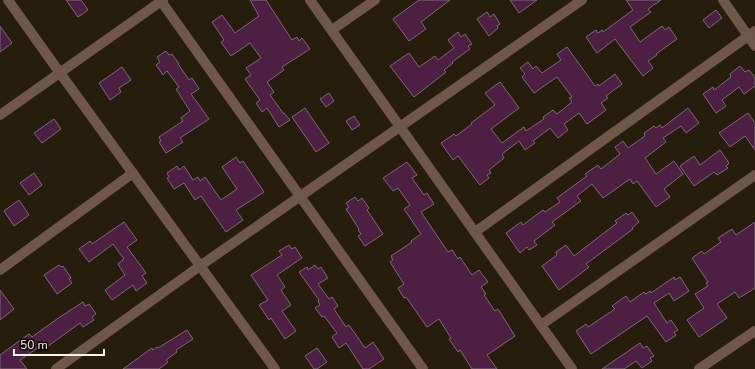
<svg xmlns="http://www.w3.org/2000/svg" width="755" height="369" font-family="'Nunito Sans',sans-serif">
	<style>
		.building { fill: #4c1f43; stroke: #7d6977 }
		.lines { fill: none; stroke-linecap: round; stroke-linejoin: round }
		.minor { stroke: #6f5849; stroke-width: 10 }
	</style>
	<rect width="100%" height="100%" fill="#261d0c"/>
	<g class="building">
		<path d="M66,0H81L88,10L78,17Z"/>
		<path d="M250,0H266L292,40L297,37L299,41L302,38L310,49L282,67L284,70L267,82L274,92L270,95L283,113H284L290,120L279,127L267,108L262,112L256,103L260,100L245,79L251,75L246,68L261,58L250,43L231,56L221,42L224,40L212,22L222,15L235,33L259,16Z"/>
		<path d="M419,0H450L421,22L426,29L409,41L393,19Z"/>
		<path d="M510,0H537L519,13Z"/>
		<path d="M626,0H661L648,9L651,12L630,27L640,42L662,26L665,30L669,27L677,39L656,54L657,55L648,61L653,68L643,76L615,39L597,53L586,37L596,30L598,33L602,30L603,32L633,10Z"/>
		<path d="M716,10L722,18L709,28L703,20Z"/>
		<path d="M487,12L490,17L494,14L500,24L497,26L498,28L489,36L477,19Z"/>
		<path d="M0,26L12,43L0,52Z"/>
		<path d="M458,32L461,37L465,34L472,44L468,46L470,49L452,62L453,63L444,70L446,72L414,97L390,66L409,53L419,67L435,56L438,60L454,48L448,40Z"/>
		<path d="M567,47L595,86L598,84L599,86L615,74L622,84L606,96L608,98L601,103L606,110L587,124L579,113L564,124L568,130L558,138L550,128L533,141L535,143L525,150L519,141L502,154L504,158L489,170L491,173L487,175L489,178L480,185L458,156L453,160L441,143L454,134L456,136L472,124L471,123L495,105L485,93L500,82L519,108L491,129L502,143L524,127L526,131L544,119L543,117L553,110L557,114L572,102L569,98L572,97L557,77L534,93L522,77L525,74L520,68L528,62L533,69L536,66L542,73L561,60L557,54Z"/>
		<path d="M166,51L169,55L172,54L179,64H178L189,80L192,78L199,89L191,94L209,119L180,138L183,142L166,153L159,142L161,141L159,137L183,121L181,118L190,111L176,89L179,87L167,71L163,75L156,65L160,62L157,57Z"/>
		<path d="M740,66L745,72L749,70L755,78V86L744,94L739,87L722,100L726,106L716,113L703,94L713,87L714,90L731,77L730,74Z"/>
		<path d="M122,67L131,80L119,88L121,92L110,100L99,83Z"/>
		<path d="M329,93L334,101L326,107L320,99Z"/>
		<path d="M305,108L329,143L316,152L292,117Z"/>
		<path d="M688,108L699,123L686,133L681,126L663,138L666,142L645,158L656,174L674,161L683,174L664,189L670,197L656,207L637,181L633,184L630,179L603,198L592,184L577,196L581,201L552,222L555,225L534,241L537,245L529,250L527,247L520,253L506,233L521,222L523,225L543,210L545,212L560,202L557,198L587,176L585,174L598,165L601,169L620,154L615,147L623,141L628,148L645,136L644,133L654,126L656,128L660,125L662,128Z"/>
		<path d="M748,113L755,123V150L745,136L730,147L719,133Z"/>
		<path d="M354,116L360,125L352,130L346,121Z"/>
		<path d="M54,119L61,129L42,143L34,133Z"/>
		<path d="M720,150L729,163L726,166L728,168L717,175L714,172L694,186L680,166L694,156L700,165Z"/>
		<path d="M236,157L240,163L243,161L264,192L236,210L243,220L226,232L201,196L195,200L184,183L174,189L167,178L169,177L167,173L177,166L179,170L184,166L193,180L198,177L200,181L205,177L221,200L237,189L222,167Z"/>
		<path d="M407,162L417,175L412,178L424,195L427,193L434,204L421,212L448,252L452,250L458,259L460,257L472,275L479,270L488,282L481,287L486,294L484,295L495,311L498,309L515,336L487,355L497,369H472L460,350L458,352L449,339L451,338L439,319L427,327L406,297L404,298L398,288L404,284L390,262L393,260L391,256L412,242L411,241L421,234L404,209L410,205L398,188L393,191L383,178Z"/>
		<path d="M34,173L42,185L29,195L20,183Z"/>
		<path d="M355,197L358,201L362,198L369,208L367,210L383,234L365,246L358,236L361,234L358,230L359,229L346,209L349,207L346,203Z"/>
		<path d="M19,200L29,215L14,226L4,211Z"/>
		<path d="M632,212L639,222L632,228L633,229L586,264L589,267L559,290L542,266L557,255L556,252L566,245L574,256L617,223L615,221L626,213L628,215Z"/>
		<path d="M124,222L137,240L127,247L146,273L142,276L147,283L136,291L133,285L112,300L105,290L125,275L118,264L124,259L113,244L89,262L79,249L90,241L92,244Z"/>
		<path d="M755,222V288L739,298L735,292L717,304L727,318L699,337L687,320L704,308L695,294L708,286L706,283L708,282L692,258L702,251L704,254L721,242L718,238L732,229L736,235Z"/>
		<path d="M289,245L292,249L295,247L302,258L277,275L285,287L281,290L291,305L282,311L296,331L285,339L271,318L269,320L259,305L268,300L251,275L282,255L279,251Z"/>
		<path d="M59,265L61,267L63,266L71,278L69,279L72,283L57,294L44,275Z"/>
		<path d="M315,265L318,269L321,267L328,278L318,284L329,299L332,297L338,306L334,309L346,327L349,325L365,348L373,342L384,359L369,369H363L346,343L339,348L332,337L337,333L324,316L322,317L315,308L320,305L318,301L319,300L299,272L307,267L308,270Z"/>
		<path d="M674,277L675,280L680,277L689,291L674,301L669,293L654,303L667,323L671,320L678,330L674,332L676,335L666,342L647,316L591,354L576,331L586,324L588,327L615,309L612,306L626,296L630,302L644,292L646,294L650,291L651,293Z"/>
		<path d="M0,290L14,309L0,320Z"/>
		<path d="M83,302L85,306L89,304L96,314L92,317L94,320L83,327L80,323L44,349L42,345L20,360L27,369H0V355L29,334L32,337L57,319Z"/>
		<path d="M187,330L193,339L176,350L177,352L166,360L168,362L159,369H123L152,348L153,350L157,347L158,348Z"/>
		<path d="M640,343L643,348L647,346L654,356L650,358L652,361L642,368L636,361L624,369H602Z"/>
		<path d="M317,348L327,362L317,369H314L305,356Z"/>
	</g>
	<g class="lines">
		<g class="minor">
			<path d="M8,0L60,73L275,369"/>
			<path d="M310,0L572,369"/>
			<path d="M723,0L755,46"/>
			<path d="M161,1L423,369"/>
			<path d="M332,30L375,0"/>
			<path d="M0,115L163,0"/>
			<path d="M475,232L755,31"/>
			<path d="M0,270L133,173"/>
			<path d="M541,325L755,175"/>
			<path d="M56,369L200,266L582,0"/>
			<path d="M699,369L755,331"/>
		</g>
	</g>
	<path d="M14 349v6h90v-6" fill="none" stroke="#faf3e9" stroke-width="2"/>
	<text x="20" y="349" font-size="12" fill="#faf3e9" stroke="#0c0803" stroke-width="3" paint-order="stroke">50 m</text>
</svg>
